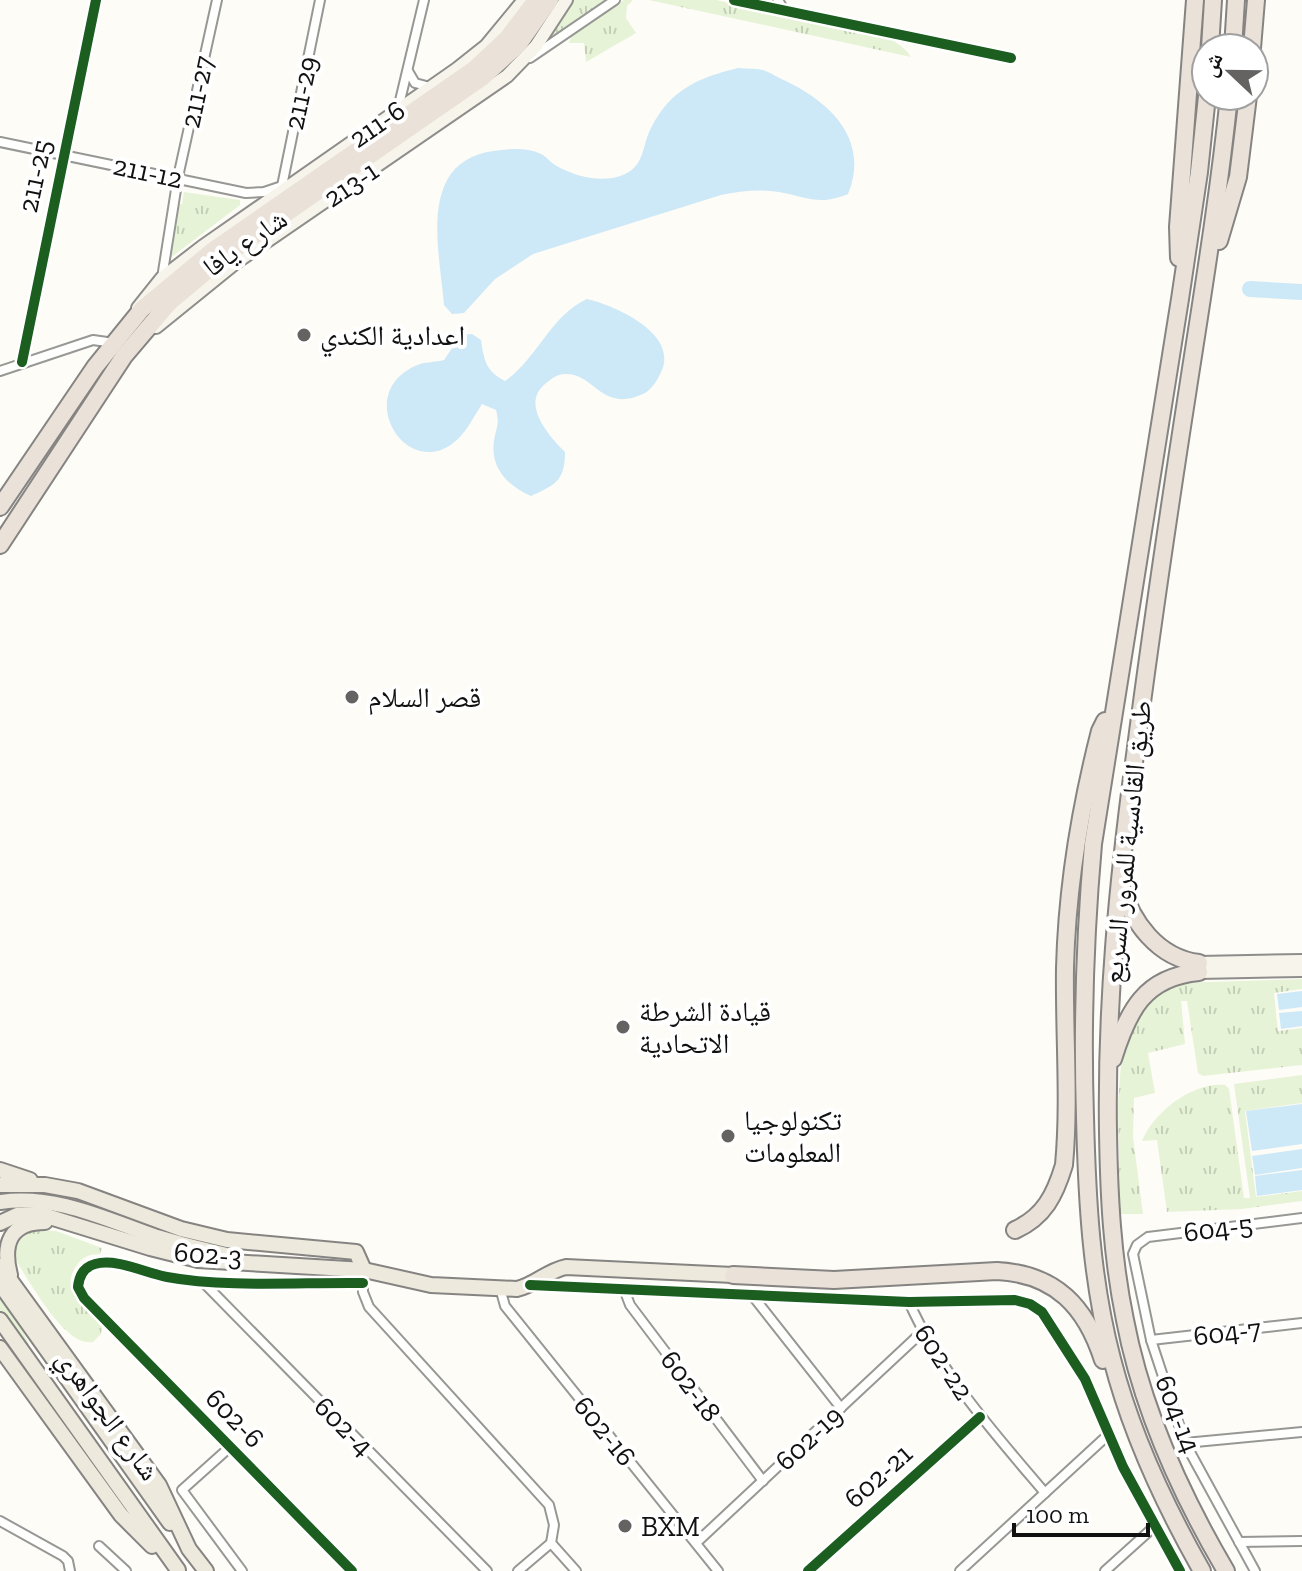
<svg xmlns="http://www.w3.org/2000/svg" width="1302" height="1571" font-family="'Zilla Slab','Noto Naskh Arabic',serif">
	<style>
		.grass { fill: url(#grass-tufts) }
		.water { fill: #cde8f7 }
		.lines { fill: none; stroke-linecap: round; stroke-linejoin: round }
		.river { stroke: #cde8f7; stroke-width: 16 }
		.street-casing { stroke: #979795; stroke-width: 12 }
		.secondary-casing { stroke: #8e8d8b; stroke-width: 16 }
		.primary-casing { stroke: #858482; stroke-width: 18 }
		.highway-casing { stroke: #858482; stroke-width: 20 }
		.street { stroke: #fffffe; stroke-width: 8 }
		.secondary { stroke: #f6f4eb; stroke-width: 12 }
		.primary { stroke: #ede9dc; stroke-width: 14 }
		.highway { stroke: #eae1d8; stroke-width: 16 }
		.cycleway-casing { stroke: #fff; stroke-width: 15 }
		.cycleway { stroke: #1b5e20; stroke-width: 10 }
		.poi-dot { fill: #646362; stroke: #fff; stroke-width: 3 }
		.labels { text-anchor: middle; dominant-baseline: central; stroke-width: 8; stroke-linejoin: round; paint-order: stroke }
		.street-label { font-size: 28px; fill: #111; stroke: #fff }
		.poi-label { font-size: 28px; fill: #111; stroke: #fff; text-anchor: start }
	</style>
	<defs>
		<pattern id="grass-tufts" width="24" height="20" patternUnits="userSpaceOnUse" patternTransform="scale(2)"><rect width="24" height="20" fill="#e7f3d7"/><path d="M3 7l-1-3M5 7V3M7 7l1-3M15 17l-1-3M17 17v-4M19 17l1-3" fill="none" stroke="#c5cfb8"/></pattern>
	</defs>
	<rect width="100%" height="100%" fill="#fdfcf7"/>
	<g class="grass">
		<path d="M572,0H606L542,47L561,21Z"/>
		<path d="M624,0H633L627,6L626,18L636,33L586,62L584,43H569L572,34Z"/>
		<path d="M649,0H716L891,38C898,45 906,48 911,57Z"/>
		<path d="M184,192L240,200V205L169,259L179,204H182Z"/>
		<path d="M1302,979V989L1274,993L1278,1031L1302,1028V1065L1203,1076L1198,1073L1187,1001H1181L1185,1044L1148,1053L1155,1093L1134,1098L1133,1137L1143,1214H1120L1118,1104L1122,1050L1129,1025L1149,1000L1178,983Z"/>
		<path d="M1302,1075V1103L1245,1111L1256,1197L1302,1191V1201L1242,1209L1167,1212L1157,1140L1142,1141C1154,1112 1192,1082 1225,1085L1229,1089L1244,1198H1250L1234,1084Z"/>
		<path d="M37,1230L56,1231L102,1248L100,1254C90,1254 82,1257 77,1265C57,1292 89,1308 102,1327L101,1334L93,1342C65,1347 32,1285 18,1264C12,1247 20,1234 37,1230Z"/>
		<path d="M5,1296L29,1344L23,1348L0,1316V1301Z"/>
	</g>
	<g class="water">
		<path d="M738,68C745,69 755,68 763,70C770,72 778,78 786,81C831,103 870,140 848,194C819,206 807,197 779,192C759,189 740,191 721,195L533,254L495,279L464,313L452,314L444,305C440,252 416,162 493,151C508,149 526,147 541,154C546,156 550,162 555,165C575,177 604,184 625,174C645,165 642,145 651,128C671,89 698,78 738,68Z"/>
		<path d="M587,299C616,306 677,333 662,370C658,379 652,390 643,394C601,413 595,373 565,374C556,374 550,380 544,385C521,405 550,437 565,452C565,481 555,485 531,496C508,486 490,468 494,441C496,427 500,425 496,410L482,404C471,421 462,442 441,450C395,466 357,387 420,364C427,362 437,362 444,360L461,335L472,334L481,340C484,361 486,371 505,381C537,359 551,315 587,299Z"/>
		<path d="M1302,991V1007L1279,1010L1277,994Z"/>
		<path d="M1302,1011V1026L1281,1029L1279,1013Z"/>
		<path d="M1302,1104V1144L1252,1151L1246,1111Z"/>
		<path d="M1302,1149V1168L1255,1175L1252,1156Z"/>
		<path d="M1302,1170V1190L1257,1196L1255,1176Z"/>
	</g>
	<g class="lines">
		<path class="river" d="M1250,289L1302,292"/>
		<defs>
			<g id="street">
				<path d="M734,0L1011,58"/>
				<path d="M778,0L784,10"/>
				<path d="M530,58L615,0"/>
				<path d="M408,71L415,83L430,87"/>
				<path d="M398,109L424,0"/>
				<path d="M0,142L246,193L264,192L285,185"/>
				<path d="M282,186L320,0"/>
				<path d="M162,278L178,177L217,0"/>
				<path d="M22,362L96,0"/>
				<path d="M0,371L93,340L114,343"/>
				<path d="M363,1280V1292L369,1307L549,1505L554,1525L551,1543"/>
				<path d="M202,1281L487,1571"/>
				<path d="M532,1285L909,1302L1015,1300L1030,1304L1042,1312L1085,1379L1123,1467L1180,1571"/>
				<path d="M500,1288L505,1306L718,1571"/>
				<path d="M624,1289L630,1305L763,1481"/>
				<path d="M752,1295L841,1408"/>
				<path d="M909,1302C941,1374 995,1434 1045,1493"/>
				<path d="M1151,1340L1302,1323"/>
				<path d="M1185,1443L1302,1432"/>
				<path d="M230,1447L182,1490L242,1571"/>
				<path d="M0,1521L63,1556L68,1561L70,1571"/>
				<path d="M1239,1542L1302,1541"/>
				<path d="M551,1543L576,1571"/>
				<path d="M696,1543L922,1332"/>
				<path d="M99,1546L126,1571"/>
				<path d="M352,1571L84,1298L78,1287C79,1276 84,1267 95,1264C117,1258 145,1273 167,1277C226,1288 302,1282 363,1283"/>
				<path d="M518,1571L551,1543"/>
				<path d="M808,1571L980,1417"/>
				<path d="M960,1571L1109,1434"/>
				<path d="M1105,1571L1156,1525"/>
				<path d="M1255,1571L1185,1443L1151,1340L1133,1254L1137,1245L1148,1237L1302,1218"/>
			</g>
			<g id="secondary">
				<path d="M138,308L162,278L202,247L457,69L486,46L524,0"/>
				<path d="M156,327L235,263L507,76L536,46L566,0"/>
				<path d="M1199,963L1302,961"/>
				<path d="M1199,972L1302,970"/>
			</g>
			<g id="primary">
				<path d="M0,1170L30,1180"/>
				<path d="M0,1185H45L78,1191L181,1229L227,1240L356,1252L364,1270"/>
				<path d="M0,1202C56,1194 105,1219 157,1237C182,1245 209,1251 235,1257"/>
				<path d="M0,1223L17,1215L40,1214L150,1248L198,1260L364,1270L431,1285L517,1289C535,1285 547,1271 566,1267L733,1275"/>
				<path d="M0,1266L159,1485L189,1549L206,1571"/>
				<path d="M10,1275C2,1244 10,1222 45,1222"/>
				<path d="M0,1284L170,1523"/>
				<path d="M0,1320L178,1570"/>
				<path d="M0,1348L121,1515L152,1546"/>
			</g>
			<g id="highway">
				<path d="M1210,48L1213,0"/>
				<path d="M1233,48L1236,0"/>
				<path d="M1252,48L1256,0"/>
				<path d="M1219,241L1238,177L1248,96"/>
				<path d="M1179,258L1178,227L1195,0"/>
				<path d="M0,507L95,367L142,309L213,250L474,69L507,38L536,0"/>
				<path d="M0,545L124,356L169,303L225,256L482,78L519,44L550,0"/>
				<path d="M1121,884C1131,922 1158,958 1199,963"/>
				<path d="M1113,1059C1128,1011 1144,977 1199,972"/>
				<path d="M1015,1230C1044,1217 1055,1195 1064,1165C1070,1100 1064,1034 1065,968C1067,888 1080,809 1100,731L1105,721"/>
				<path d="M733,1275L834,1280L997,1271C1056,1274 1086,1307 1103,1360"/>
				<path d="M1202,1571C1164,1504 1131,1433 1112,1359C1091,1279 1087,1199 1085,1117C1082,1025 1085,935 1093,844L1180,299L1199,172L1207,96"/>
				<path d="M1226,1571C1180,1493 1142,1409 1125,1320C1112,1257 1109,1196 1108,1132C1106,1005 1118,880 1135,755C1151,632 1169,510 1188,388C1203,291 1219,194 1229,96"/>
			</g>
		</defs>
		<use href="#street" class="street-casing"/>
		<use href="#secondary" class="secondary-casing"/>
		<use href="#primary" class="primary-casing"/>
		<use href="#highway" class="highway-casing"/>
		<use href="#street" class="street"/>
		<use href="#secondary" class="secondary"/>
		<use href="#primary" class="primary"/>
		<use href="#highway" class="highway"/>
		<defs>
			<g id="cycleway">
				<path d="M734,0L1011,58"/>
				<path d="M22,362L96,0"/>
				<path d="M530,1285L909,1302L1015,1300L1030,1304L1042,1312L1085,1379L1123,1467L1180,1571"/>
				<path d="M352,1571L84,1298L78,1287C79,1276 84,1267 95,1264C117,1258 145,1273 167,1277C226,1288 302,1282 363,1283"/>
				<path d="M808,1571L980,1417"/>
			</g>
		</defs>
		<use href="#cycleway" class="cycleway-casing"/>
		<use href="#cycleway" class="cycleway"/>
	</g>
	<g class="poi-dot">
		<circle cx="304" cy="335" r="8"/>
		<circle cx="352" cy="697" r="8"/>
		<circle cx="623" cy="1027" r="8"/>
		<circle cx="728" cy="1136" r="8"/>
		<circle cx="625" cy="1526" r="8"/>
	</g>
	<g class="labels">
		<g class="street-label">
			<text transform="translate(197 92) rotate(-78)">211-27</text>
			<text transform="translate(301 93) rotate(-78)">211-29</text>
			<text transform="translate(377 124) rotate(-35)">211-6</text>
			<text transform="translate(148 172) rotate(12)">211-12</text>
			<text transform="translate(35 176) rotate(-78)">211-25</text>
			<text transform="translate(351 184) rotate(-34)">213-1</text>
			<text transform="translate(245 243) rotate(-35)">شارع يافا</text>
			<text transform="translate(1127 842) rotate(-84)">طريق القادسية للمرور السريع</text>
			<text transform="translate(1218 1228) rotate(-7)">604-5</text>
			<text transform="translate(208 1254) rotate(4)">602-3</text>
			<text transform="translate(1227 1332) rotate(-7)">604-7</text>
			<text transform="translate(944 1362) rotate(57)">602-22</text>
			<text transform="translate(691 1386) rotate(53)">602-18</text>
			<text transform="translate(1178 1414) rotate(69)">604-14</text>
			<text transform="translate(108 1415) rotate(54)">شارع الجواهري</text>
			<text transform="translate(235 1418) rotate(46)">602-6</text>
			<text transform="translate(344 1426) rotate(45)">602-4</text>
			<text transform="translate(605 1431) rotate(51)">602-16</text>
			<text transform="translate(809 1438) rotate(-43)">602-19</text>
			<text transform="translate(878 1476) rotate(-42)">602-21</text>
		</g>
		<g class="poi-label">
			<text x="320" y="335">اعدادية الكندي</text>
			<text x="368" y="697">قصر السلام</text>
			<text x="639" y="1011">قيادة الشرطة<tspan x="639" dy="32">الاتحادية</tspan></text>
			<text x="744" y="1120">تكنولوجيا<tspan x="744" dy="32">المعلومات</tspan></text>
			<text x="641" y="1526">BXM</text>
		</g>
	</g>
	<g transform="translate(1230 72) rotate(292)"><circle r="38" fill="#ffffff" stroke="#a0a0a0" stroke-width="2"/>
	<path d="M0-6L14 30L0 20L-14 30Z" fill="#646362"/>
	<text y="-12" font-size="22" font-weight="bold" text-anchor="middle" fill="#111111">ش</text>
	</g>
	<path d="M1014 1523v12h134v-12" fill="none" stroke="#111111" stroke-width="4"/>
	<text x="1026" y="1523" font-size="24" fill="#111111" stroke="#ffffff" stroke-width="6" paint-order="stroke">100 m</text>
</svg>
